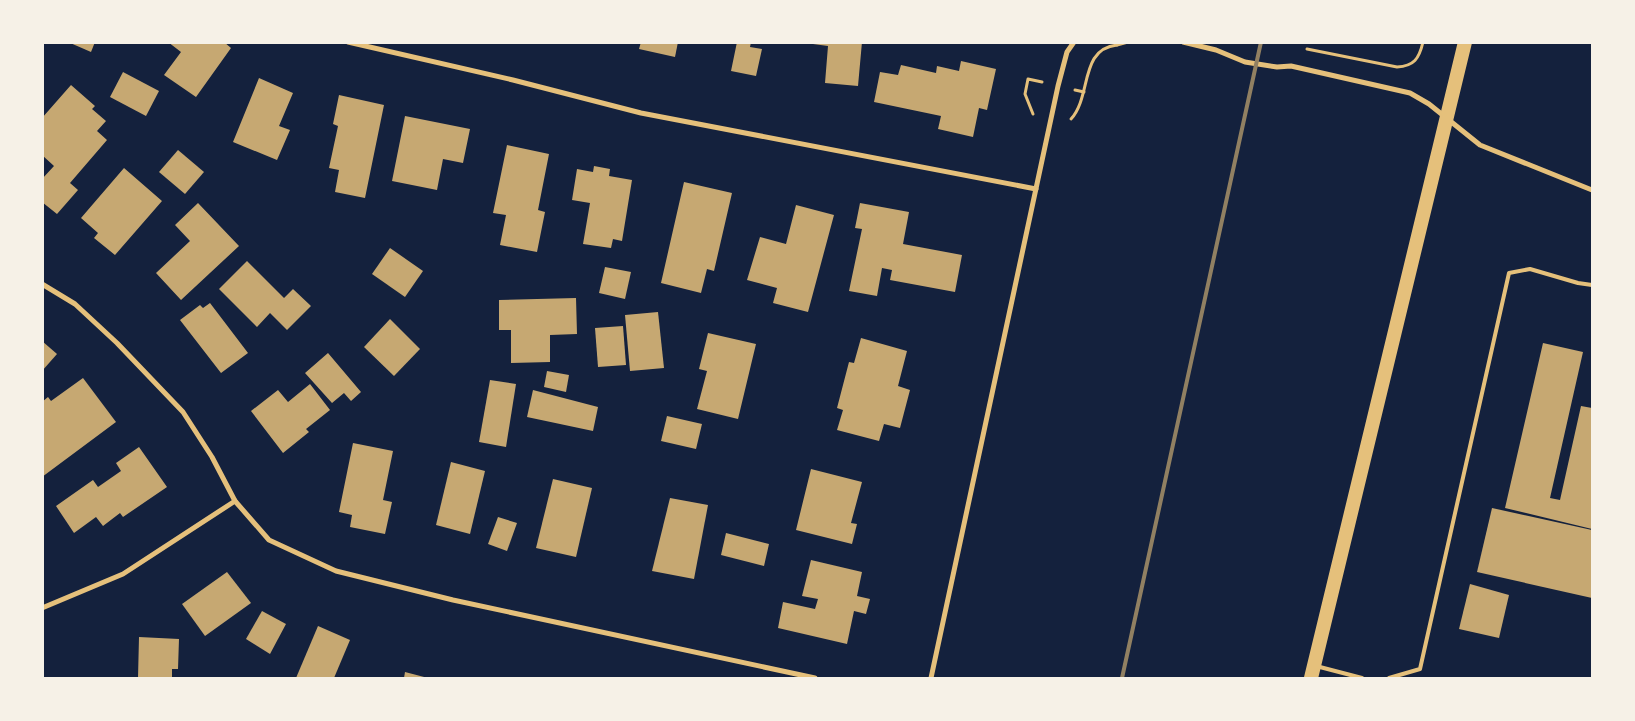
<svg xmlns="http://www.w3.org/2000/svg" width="1635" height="721" font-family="Ubuntu,sans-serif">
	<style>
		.building { fill: #c6a872 }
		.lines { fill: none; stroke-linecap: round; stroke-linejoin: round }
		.path { stroke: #e5c07b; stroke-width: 3 }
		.service { stroke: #e5c07b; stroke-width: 4 }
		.minor { stroke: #e5c07b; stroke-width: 5 }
		.trunk { stroke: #e5c07b; stroke-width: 14 }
		.rail { stroke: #918062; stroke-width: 4 }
	</style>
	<rect width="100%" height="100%" fill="#14213d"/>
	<g class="building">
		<path d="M68,42H95L91,52Z"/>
		<path d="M168,42H224L231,48L196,97L164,75L181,52Z"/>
		<path d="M641,42H678L675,57L639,49Z"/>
		<path d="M737,42H751L750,47L762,49L756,76L731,71Z"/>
		<path d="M813,42H862L858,86L825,83L828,46L813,44Z"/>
		<path d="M961,61L996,69L987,110L979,108L973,137L938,129L941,116L874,102L880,72L898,75L901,65L936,73L937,66L959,71Z"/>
		<path d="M123,72L159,91L146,116L110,97Z"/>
		<path d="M259,78L293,93L279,126L290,130L277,160L233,142Z"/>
		<path d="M71,85L95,106L92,109L106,121L97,131L107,140L70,183L78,190L57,214L42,202V179L54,166L42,155V118Z"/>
		<path d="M339,95L384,105L365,198L335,192L339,170L329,168L338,126L333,124Z"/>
		<path d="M405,116L470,129L463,163L443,159L437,190L392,181Z"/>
		<path d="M507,145L549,154L538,210L545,212L537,252L500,245L506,215L493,213Z"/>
		<path d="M178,150L204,172L185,194L159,172Z"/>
		<path d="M594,166L610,169L609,176L632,180L622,241L613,239L611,248L583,244L590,203L572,200L577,169L593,172Z"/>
		<path d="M124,168L162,201L115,255L94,238L98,233L81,218Z"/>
		<path d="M684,182L732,193L714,271L707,269L701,293L661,283Z"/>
		<path d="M198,203L239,246L181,300L156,273L190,241L175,225Z"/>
		<path d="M860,203L909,212L903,244L962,255L955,292L890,280L892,270L882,268L877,296L849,291L862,229L855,228Z"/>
		<path d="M796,205L834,215L808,312L773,303L777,288L747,280L760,237L786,244Z"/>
		<path d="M390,248L423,271L405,297L372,274Z"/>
		<path d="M247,261L284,298L293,289L311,306L287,330L270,313L257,327L219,289Z"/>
		<path d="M605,267L631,272L625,299L599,293Z"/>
		<path d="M576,298L577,334L550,335V362L511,363V330H499V300Z"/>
		<path d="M210,303L248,353L221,373L180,320L200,305L203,308Z"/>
		<path d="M658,312L664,368L630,371L625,315Z"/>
		<path d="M390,319L420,349L394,376L364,347Z"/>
		<path d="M623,326L626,365L598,367L595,328Z"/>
		<path d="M708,333L756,344L738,419L697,409L707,371L699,369Z"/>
		<path d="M861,338L907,351L898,386L910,390L900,428L884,424L879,441L837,430L843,410L837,408L849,362L854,363Z"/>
		<path d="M42,341L57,354L42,371Z"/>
		<path d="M1543,343L1583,352L1550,498L1560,500L1581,406L1592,408V529L1505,508Z"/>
		<path d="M328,353L361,392L351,401L344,393L332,403L305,373Z"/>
		<path d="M547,371L569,375L566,392L544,387Z"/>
		<path d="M83,378L116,422L42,477V402L48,397L51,401Z"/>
		<path d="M490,380L516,384L506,447L479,442Z"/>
		<path d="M310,384L330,410L306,429L309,432L283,453L251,411L278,390L288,402Z"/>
		<path d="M533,390L598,407L593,431L527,417Z"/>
		<path d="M667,416L702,424L696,449L661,441Z"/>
		<path d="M353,443L393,451L383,500L392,502L385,534L350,527L352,515L339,512Z"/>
		<path d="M139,447L167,487L123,517L120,513L103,526L96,517L74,533L56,506L93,480L98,487L121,471L116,463Z"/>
		<path d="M451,462L485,471L470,534L436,525Z"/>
		<path d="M811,469L862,482L851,523L857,524L852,544L796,530Z"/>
		<path d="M553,479L592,488L576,557L536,548Z"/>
		<path d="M670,498L708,505L694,579L652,571Z"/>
		<path d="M1492,508L1592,530V598L1477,572Z"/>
		<path d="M498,517L517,523L507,551L488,544Z"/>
		<path d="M726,533L769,544L764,566L721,555Z"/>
		<path d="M811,560L862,572L857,596L870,599L866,614L854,611L847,644L778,628L783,602L815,609L818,599L802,596Z"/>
		<path d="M227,572L251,603L205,636L182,604Z"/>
		<path d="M1470,584L1509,595L1499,638L1459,629Z"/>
		<path d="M262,611L286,624L270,654L246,639Z"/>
		<path d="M318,626L350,640L334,678H296Z"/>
		<path d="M139,637L179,639L178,669H172V678H138Z"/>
		<path d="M405,672L428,678H404Z"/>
	</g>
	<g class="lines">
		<g class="path">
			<path d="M1117,45L1128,42"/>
			<path d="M1307,49L1397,67C1414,66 1419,59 1423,42"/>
			<path d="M1075,90L1084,92"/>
			<path d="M1033,114L1025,94L1028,79L1042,82"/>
			<path d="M1071,119C1092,96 1079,49 1117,45V42"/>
		</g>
		<g class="service">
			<path d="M1316,666L1362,678"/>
			<path d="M1389,678L1420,669L1509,273L1530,269L1578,283L1592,285"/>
		</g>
		<g class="minor">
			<path d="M348,42L513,80L641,113L1036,189"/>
			<path d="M1183,42L1216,50L1245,62L1277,67L1291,66L1410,93L1429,104L1480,145L1592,190"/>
			<path d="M42,284L75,304L117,343L183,412L212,457L235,501L269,540L336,571L453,600L815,678"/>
			<path d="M42,608L123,574L235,501"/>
			<path d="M931,678L1058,86L1067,52L1074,42"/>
		</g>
		<path class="trunk" d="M1311,678L1465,42"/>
		<path class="rail" d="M1122,678L1261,42"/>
	</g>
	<rect width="1635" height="721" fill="none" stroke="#f6f1e7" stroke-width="88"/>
</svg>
